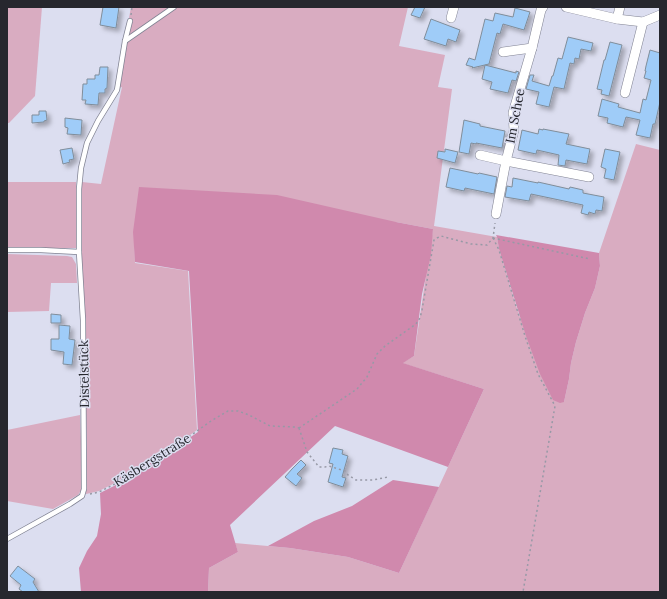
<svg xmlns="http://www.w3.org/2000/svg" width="667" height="599" font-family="Lora,serif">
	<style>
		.green { fill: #d9acc1 }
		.forest { fill: #d089ad }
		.building { fill: #9fccf8; stroke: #808d9a; filter: url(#shadow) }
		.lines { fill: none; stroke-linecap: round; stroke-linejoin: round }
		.lane-casing { stroke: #818393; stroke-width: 6 }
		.street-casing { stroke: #818393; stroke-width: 10 }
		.path { stroke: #9799a6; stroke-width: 1.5; stroke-dasharray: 2 3; stroke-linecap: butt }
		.lane { stroke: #fff; stroke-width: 4.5 }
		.street { stroke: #fff; stroke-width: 9 }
		.labels { text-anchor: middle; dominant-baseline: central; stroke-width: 3; stroke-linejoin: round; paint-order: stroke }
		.street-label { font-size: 13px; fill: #26272e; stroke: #dcdef0 }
	</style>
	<defs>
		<filter id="shadow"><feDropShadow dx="3.5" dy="3.5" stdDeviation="2" flood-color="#0004"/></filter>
	</defs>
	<rect width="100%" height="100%" fill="#dcdef0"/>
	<g class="green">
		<path d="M7,7H42L35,96L9,123H7Z"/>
		<path d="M131,7H173L126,40L131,19L129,18Z"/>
		<path d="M177,7H408L399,46L445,55L438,87L452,89L434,226L497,237L499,249L519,315L564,402L569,379L571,363L576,342L585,313L595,288L600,266L599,253L636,144L660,150V592H208L209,568L238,552L235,543L290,548L348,557L399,573L484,389L402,363L414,356L433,229L396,222L134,231L135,263L188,271L197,430L169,450L111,485L99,491L86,494L87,444L81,250V218L82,182L101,184L122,87L119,88L127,43Z"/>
		<rect x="7" y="182" width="69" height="66"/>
		<path d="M7,254L67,256L72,257L76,264L77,283H51L49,311L7,312Z"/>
		<path d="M80,415L82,467V489L78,495L53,509L7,501V430Z"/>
	</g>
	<g class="forest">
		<path d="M139,187L277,195L396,222L433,229L431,255L422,294L414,356L403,363L484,389L448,467L335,426L230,525L238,552L209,568L208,592H81L79,568L87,551L97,536L101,514L100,493L114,486L170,451L198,432L189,271L135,262L133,232Z"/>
		<path d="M496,235L599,253L600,266L595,288L585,313L576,342L571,363L569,379L564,402L560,403L553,400L540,374L526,336L499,249L497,237Z"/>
		<path d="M393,480L439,487L399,573L348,557L290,548L268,546L314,521L352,506Z"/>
	</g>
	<g class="building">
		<path d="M103,7H119L116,28L100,25Z"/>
		<path d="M415,7H425L420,18L411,15Z"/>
		<path d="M515,8L530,12L524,30L503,24L500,34L497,33L489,64L472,68L473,67L466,65L469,58L475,60L485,19L493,21L495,13L513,17Z"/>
		<path d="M431,19L460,30L456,42L448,39L446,46L424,39Z"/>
		<path d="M568,37L593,43L591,51L581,49L579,59L575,58L574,64L570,63L564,89L554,87L549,107L536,104L539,92L526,89L530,75H534L532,81L549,86L552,76H553L558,58L562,59Z"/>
		<path d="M610,42L622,45L609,96L601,94L602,90L597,89L604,60H605Z"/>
		<path d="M650,50L660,53V102L655,124H653L650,138L636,135L640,120L626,117L623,127L607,123L608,118L598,116L602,99L619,104L618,107L640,113L643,99L646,100L651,80L644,78L646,71H645L646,66Z"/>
		<path d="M485,65L516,73V71L519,72L516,81L512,80L508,93L490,89L492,82L482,79Z"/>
		<path d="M100,67H108L107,88L105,89V93H99L98,105L85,104L86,100H82L83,84H87V79H95V75H99Z"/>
		<path d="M39,111H46L47,120L44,121V122L32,123V115H39Z"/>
		<path d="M65,118L82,120L81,135L67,134L68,128L65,127Z"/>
		<path d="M464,120L480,124V126L505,131L502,148L476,143V144L471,143L469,154L459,152Z"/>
		<path d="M539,129L543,130V129L569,134L566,144L590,149L587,164L566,160L565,166L558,165L559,155L537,150L536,154L518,150L522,130L538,134Z"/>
		<path d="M72,148L74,159L69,160L70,162L63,164L60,150Z"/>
		<path d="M445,149L458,152L455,163L437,158L438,151L445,152Z"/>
		<path d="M605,149L620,152L614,180L604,178L606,169L601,167Z"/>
		<path d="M450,168L478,174L479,173L497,177L494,194L465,188L464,191L446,187Z"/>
		<path d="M513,178L538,183V182L569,189L570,187L583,190V193L604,197L602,211L596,210L595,214L589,212L588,215L581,213L583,205L531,194L529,201L505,197L507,186L512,187Z"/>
		<path d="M51,314L61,315V323H51Z"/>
		<path d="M59,325L70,326L69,339L75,340L72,365L63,364L64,352L51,350V339H59Z"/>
		<path d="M333,448L343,450L342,454L348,456L342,477L346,478L343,487L328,482L333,464L329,463Z"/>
		<path d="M301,460L306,465L297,474L302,478L296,486L285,477L292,469Z"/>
		<path d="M18,566L35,579L33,582L39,592H23L19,589L21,585L10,576Z"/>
	</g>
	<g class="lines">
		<defs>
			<g id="lane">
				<path d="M125,41L174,7"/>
				<path d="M7,250H41L79,252"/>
				<path d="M7,539L70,504L82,496L84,489L83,320L79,252V189L81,168L87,143L98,121L117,90L125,41L130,21"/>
			</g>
			<g id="street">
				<path d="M566,7L617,19L643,22L660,15"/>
				<path d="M451,18L454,7"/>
				<path d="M617,19L620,7"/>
				<path d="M503,52L532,48L541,10L543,7"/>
				<path d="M625,93L643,22"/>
				<path d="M480,155L506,161L589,177"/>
				<path d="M496,214L506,161L514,130L513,113L532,48"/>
			</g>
		</defs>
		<use href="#lane" class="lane-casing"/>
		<use href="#street" class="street-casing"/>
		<g class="path">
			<path d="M131,15L132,7"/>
			<path d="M493,238L499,250L525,336L538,374L555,406L523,592"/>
			<path d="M493,238L590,259"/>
			<path d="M299,428L357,389L367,377L377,354L385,346L416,324L420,318L422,310L434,240L437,238L441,236L471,244L487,245L493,238L495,223"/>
			<path d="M299,428L307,452L319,467H325L329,466L345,471L348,475L356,480H373L388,477"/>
			<path d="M90,494L99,492L113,485L169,451L211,421L228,411H238L249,415L270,426L296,427L299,428"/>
		</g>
		<use href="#lane" class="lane"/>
		<use href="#street" class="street"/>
	</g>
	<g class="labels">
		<g class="street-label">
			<text transform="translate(515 116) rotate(-79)">Im Schee</text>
			<text transform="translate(84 374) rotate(-91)">Distelstück</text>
			<text transform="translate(152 460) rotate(-32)">Käsbergstraße</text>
		</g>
	</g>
	<rect width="667" height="599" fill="none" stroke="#26272e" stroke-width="16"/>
</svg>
